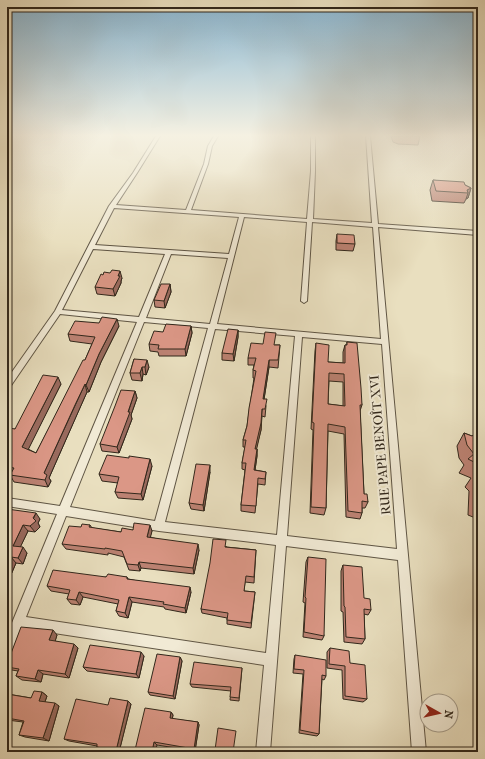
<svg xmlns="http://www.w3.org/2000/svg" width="485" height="759" font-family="'IM FELL French Canon',serif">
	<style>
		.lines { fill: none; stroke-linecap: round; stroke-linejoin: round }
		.minor-casing { stroke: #5f5544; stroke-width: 2 }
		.minor { fill: #f1ead5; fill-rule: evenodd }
		.wall { fill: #bc8273; stroke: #31271b; fill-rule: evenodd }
		.shaded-wall { fill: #996a5e; stroke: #31271b }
		.building { fill: #db9786; stroke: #31271b; fill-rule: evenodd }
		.labels { text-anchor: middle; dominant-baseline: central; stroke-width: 4; stroke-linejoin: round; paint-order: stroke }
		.street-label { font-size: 13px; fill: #31271b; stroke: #f1ead5 }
	</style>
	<rect width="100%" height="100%" fill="#e9dfbf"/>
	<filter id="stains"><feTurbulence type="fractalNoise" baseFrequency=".005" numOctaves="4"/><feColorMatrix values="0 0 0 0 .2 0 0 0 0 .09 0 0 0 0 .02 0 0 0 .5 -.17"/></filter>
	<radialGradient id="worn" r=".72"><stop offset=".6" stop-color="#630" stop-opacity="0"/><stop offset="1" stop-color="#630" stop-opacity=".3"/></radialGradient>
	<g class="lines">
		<defs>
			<path id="minor" d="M156,136H160L137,173L116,205L186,210L204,164L208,146L214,136H218L212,146L208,164L191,210L307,219L311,171V136H315V171L313,219L372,223L366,136H370L378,224L478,231V235L378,227L426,752H412L398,560L286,546L270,752H256L264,665L21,628L11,653L7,655V635L57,514L7,506V498L60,506L137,322L60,314L10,387L7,388V379L55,311L109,206L133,173ZM114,208L239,217L229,254L95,245ZM244,217L307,222L301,301L304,303L307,301L312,222L373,227L381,339L217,324ZM93,249L165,254L139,317L62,310ZM171,254L228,258L210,324L146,318ZM144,322L208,328L155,521L70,507ZM215,329L295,336L277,535L165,522ZM302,337L382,344L397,549L287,536ZM66,516L159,531L276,545L266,653L26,617Z"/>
		</defs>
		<use href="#minor" class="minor-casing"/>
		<use href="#minor" class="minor"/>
	</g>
	<g class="wall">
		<path d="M391,136H420L418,145L398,144L393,142Z"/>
		<path d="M478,144V168L474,155Z"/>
		<path d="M433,180L465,185L471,188L468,198L466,199L464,203L432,201L430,190Z"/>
		<path d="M337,234L355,244L353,251L336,250V241Z"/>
		<path d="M122,278L121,281V283L115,296L97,294L95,287Z"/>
		<path d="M170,284L171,292L165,308L155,307L154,300Z"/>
		<path d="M119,326L101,362L89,392H87L78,412L49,478L51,481L48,487L14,482L10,475L11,474L7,473V431L15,429L61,384L28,449L36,453L85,360L92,344L70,341L68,334Z"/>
		<path d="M191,326L192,333L186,356H159L158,352L150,351L149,344L163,332Z"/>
		<path d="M238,330V337L234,361L222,360V353Z"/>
		<path d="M347,342L362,405L360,411L364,494L368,502L365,508H362V513L360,519L346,517L344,434L328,431L326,508L324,515L310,513L313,430L311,429L315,351L316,343L328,362L343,363V352L345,345H347ZM329,381L343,382V406L328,404Z"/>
		<path d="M275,345H280L278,368L269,367L264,399L266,406L265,417L262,416L261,430L256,449H257V456L255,470L266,472L265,485L258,484L255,513L241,511V505L245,470L242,469V463L245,447H243V440L247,426L254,378H253V370L254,365H248V358Z"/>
		<path d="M134,359L149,367L146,375L143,374L142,381L132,380L130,373Z"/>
		<path d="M135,391L137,398L131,415L132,419L119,453L102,451L100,444Z"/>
		<path d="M478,432V519L468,515L469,491L465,487L471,478L459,473L464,465L459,458L457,446L464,433L472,436Z"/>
		<path d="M152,466L143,500L118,498L115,492L118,483L102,481L99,474Z"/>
		<path d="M210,472L204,511L191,509L189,503Z"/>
		<path d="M7,510L40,519L38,523L40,527L35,532L28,531L20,547L27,553L23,564L16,563L7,584Z"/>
		<path d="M90,525L92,528L121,532L133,530L152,531L150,537L199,550L194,574L141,568L140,571L129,570L124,557L108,553V555L66,549L62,544L81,527Z"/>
		<path d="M226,546V547L256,550L254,583L245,582L244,591L255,592L251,628L227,624V618L202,613L201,609Z"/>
		<path d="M308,557L324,636L322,640L303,637L305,603L303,602L306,562Z"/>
		<path d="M343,565L371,610L368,615L364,614L365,639L362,644L344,642L343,612L341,611V571Z"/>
		<path d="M106,577H127L128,579L191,592L186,613L165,609L164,607L132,602L128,618L119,616L116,611L118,604L83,597L80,605L71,604L67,599L69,594L51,591L47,586Z"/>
		<path d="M57,635L55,641L78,648L69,678L43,674L41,682L22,680L16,676L18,671L12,670L7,667V664Z"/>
		<path d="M330,648L350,663L367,699L363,702L343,699L342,670L327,668V652Z"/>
		<path d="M295,655L326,676L324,680L322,679L319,734L317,736L299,733L303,674L293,673L294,659Z"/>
		<path d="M144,656L139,678L87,671L83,667Z"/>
		<path d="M180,657L182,661L175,699L150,695L148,692Z"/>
		<path d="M242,668L239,701L230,700L231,691L192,687L190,684Z"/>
		<path d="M42,692L47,696L45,702L59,706L49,741L25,737L19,735L23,722L7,720V694L31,698Z"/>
		<path d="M128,701L131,704L119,752H116L100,749L97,747V746L69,741L64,739L108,705Z"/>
		<path d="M171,712L173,715L172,719L198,722L199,725L195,751L157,745L155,752H138L135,750Z"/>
	</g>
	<g class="shaded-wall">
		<path d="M471,188L468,198L466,199L468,193L467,190Z"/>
		<path d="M120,271L122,278L121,281V283L115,296L113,289L118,276Z"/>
		<path d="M170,284L171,292L165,308L164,301Z"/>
		<path d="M117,319L119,326L101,362L89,392L86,385L99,354Z"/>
		<path d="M191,326L192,333L186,356L185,349Z"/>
		<path d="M238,330V337L234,361L233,354Z"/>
		<path d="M147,360L149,367L146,375L145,367Z"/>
		<path d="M269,360V367L263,406V399Z"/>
		<path d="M142,367L143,374L142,381L140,373Z"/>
		<path d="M58,377L61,384L26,454L22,447Z"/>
		<path d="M85,384L87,392L49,478L51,481L48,487L45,480L44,473Z"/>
		<path d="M135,391L137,398L131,415L132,419L119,453L117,447Z"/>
		<path d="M262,409L261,430L255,456V449Z"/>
		<path d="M257,449V456L254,477V470Z"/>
		<path d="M150,459L152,466L143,500L141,494Z"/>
		<path d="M210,465V472L204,511L203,505Z"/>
		<path d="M36,513L40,519L38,523L40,527L35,532L30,526Z"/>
		<path d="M23,525L28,531L18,552L13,546Z"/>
		<path d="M150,525L152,531L149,543L147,537Z"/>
		<path d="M198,544L199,550L194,574L193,568Z"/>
		<path d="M23,547L27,553L23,564L18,558Z"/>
		<path d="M11,557L16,563L7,584V566Z"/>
		<path d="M139,562L141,568L140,571L138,565Z"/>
		<path d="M190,587L191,592L186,613L185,608Z"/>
		<path d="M79,592L83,597L80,605L76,600Z"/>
		<path d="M129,597L132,602L128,618L125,613Z"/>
		<path d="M53,630L57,635L54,645L49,640Z"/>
		<path d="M74,644L78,648L69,678L65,674Z"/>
		<path d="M141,652L144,656L139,678L136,674Z"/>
		<path d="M180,657L182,661L175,699L173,696Z"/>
		<path d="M38,670L43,674L41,682L35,679Z"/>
		<path d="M42,692L47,696L44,704L39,701Z"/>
		<path d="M128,701L131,704L119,752H118L116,751Z"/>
		<path d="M55,703L59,706L49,741L43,738Z"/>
		<path d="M171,712L173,715L172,721L170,718Z"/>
		<path d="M198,722L199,725L195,751L194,749Z"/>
		<path d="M154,742L157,745L155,752H152Z"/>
	</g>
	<g class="building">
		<path d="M433,180L464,182L465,185L471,188L467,190L468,193L436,191Z"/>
		<path d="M337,234L354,235L355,244L337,243Z"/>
		<path d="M112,270L120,271L118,276H120L113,289L95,287L101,274L103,275L104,272L110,273Z"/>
		<path d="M161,284H170L164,301L154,300Z"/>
		<path d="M102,317L117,319L99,354L86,385L85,384L75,405L44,473L47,475L45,480L10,475L14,468L7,467V431L9,428L15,429L43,375L58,377L22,447L36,453L83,360H85L95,337L68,334L75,321L99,323Z"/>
		<path d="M166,324L191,326L185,349H158L159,345L149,344L154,331L163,332Z"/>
		<path d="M228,329L238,330L233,354L222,353Z"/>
		<path d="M265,332L276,333L274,345H280L278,360H269L263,399H267L265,409H262L261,423L255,449H257L254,470L266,472L265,479L258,478L256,506L241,505L246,463H242L246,440H243L247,426L249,408L256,371L253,370L256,358H248L251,343L263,344Z"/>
		<path d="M347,342L357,343L361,388L362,405H360L364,494H367L368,502L362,501V513L348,511L345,427L328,424L326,508L311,507L314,423L312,422L316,343L329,345L328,362L345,363V345H347ZM329,373L344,374L345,406L328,404Z"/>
		<path d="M134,359L147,360L145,367H142L140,373H130Z"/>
		<path d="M121,390L135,391L128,412H130L117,447L100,444L115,406Z"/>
		<path d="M478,432V464L468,459L474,454L467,445L464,433L472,436Z"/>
		<path d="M107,455L129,458V456L150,459L141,494L115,492L119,477L99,474Z"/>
		<path d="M196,464L210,465L203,505L189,503Z"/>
		<path d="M478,469V503H477L478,479L473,474Z"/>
		<path d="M7,509L36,513L33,518L36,521L30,526L23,525L13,546L23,547L18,558L11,557L7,566Z"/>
		<path d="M134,523L150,525L147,537L198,544L193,568L139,562L138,565L127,564L122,551L105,548V549L62,544L69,526L81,527L82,524L90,525L89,527L121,532L122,528L133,530Z"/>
		<path d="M213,539L226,540L225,547L256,550L254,577L246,576L244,591L255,592L251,623L227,620L228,613L201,609L210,563Z"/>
		<path d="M308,557L326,559L324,636L304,632L306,598L305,597Z"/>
		<path d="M343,565L362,567L364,598L370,599L371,610L364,609L365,639L346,637L345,607L344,606Z"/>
		<path d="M53,570L106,577L108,574L127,577V579L190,587L185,608L163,604L164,602L129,597L125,613L116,611L119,600L79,592L76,600L67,599L70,590L47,586Z"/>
		<path d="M21,627L53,630L49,640L74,644L65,674L38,670L35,679L16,676L19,669L7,667V664Z"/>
		<path d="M90,645L141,652L136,674L83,667Z"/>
		<path d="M330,648L349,651L350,663L365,665L367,699L345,696V666L329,664Z"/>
		<path d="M157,654L180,657L173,696L148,692Z"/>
		<path d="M295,655L326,660V676L322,675L319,734L300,730L304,670L294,669Z"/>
		<path d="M194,662L242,668L239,698L230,697L231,687L190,684Z"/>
		<path d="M34,691L42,692L39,701L55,703L43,738L19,735L24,721L7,718V694L31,698Z"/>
		<path d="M110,698L128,701L116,751L97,747V744L64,739L76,699L108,705Z"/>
		<path d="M145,708L171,712L170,718L198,722L194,749L154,742L152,752H145L135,750Z"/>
		<path d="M218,728L236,731L233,752H225L215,750Z"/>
	</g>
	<linearGradient id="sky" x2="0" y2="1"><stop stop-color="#88b7d4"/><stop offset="0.56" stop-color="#f5f1e2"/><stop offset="1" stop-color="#f5f1e2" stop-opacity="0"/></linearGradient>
	<rect width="485" height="242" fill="url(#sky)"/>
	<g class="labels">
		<g class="street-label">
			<text transform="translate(380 445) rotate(-95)">RUE PAPE BENOÎT XVI</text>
		</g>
	</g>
	<rect width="485" height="759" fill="none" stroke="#e9dfbf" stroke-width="24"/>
	<rect x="8" y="8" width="469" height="743" fill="none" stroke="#31271b" stroke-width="2"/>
	<rect x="12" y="12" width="461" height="735" fill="none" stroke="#31271b"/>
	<g transform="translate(439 713) rotate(98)"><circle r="19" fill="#f1ead5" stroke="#a49c8b"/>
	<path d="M0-3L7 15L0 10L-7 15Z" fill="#8f2418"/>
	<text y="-6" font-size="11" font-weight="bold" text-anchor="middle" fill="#31271b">N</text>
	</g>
	<rect width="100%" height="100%" filter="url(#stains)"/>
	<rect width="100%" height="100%" fill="url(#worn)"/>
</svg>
